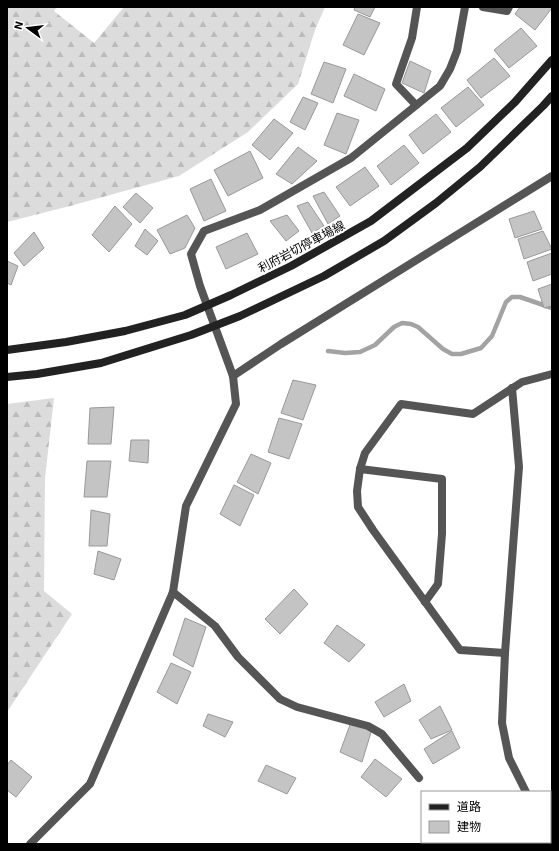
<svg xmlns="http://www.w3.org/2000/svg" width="559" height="851" font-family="'Exo 2','Noto Sans JP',sans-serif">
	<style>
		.forest { fill: url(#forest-firs) }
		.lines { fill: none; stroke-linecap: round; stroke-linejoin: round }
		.stream { stroke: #a3a3a3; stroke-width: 4.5 }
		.building { fill: #c4c4c4; stroke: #999 }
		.minor { stroke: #555; stroke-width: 8 }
		.secondary { stroke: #222; stroke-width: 8 }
		.labels { text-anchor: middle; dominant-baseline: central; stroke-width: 4; stroke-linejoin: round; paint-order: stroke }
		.street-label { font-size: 12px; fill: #000; stroke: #fff }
	</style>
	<defs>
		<pattern id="forest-firs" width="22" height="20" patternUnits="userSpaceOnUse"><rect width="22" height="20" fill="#dcdcdc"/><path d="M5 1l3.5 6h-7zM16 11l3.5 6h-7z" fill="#bbb"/></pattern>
	</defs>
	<rect width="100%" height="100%" fill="#fff"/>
	<g class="forest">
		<path d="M7,7H57L54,11L94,43L124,7H325L315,30L298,84L248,132L179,176L70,206L7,222Z"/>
		<path d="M54,398L45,478L44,591L72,614L7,712V404Z"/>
	</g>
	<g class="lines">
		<path class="stream" d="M328,351L345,353L360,352L375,345L394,327L402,323L411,324L418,327L443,349L452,354H461L481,348L492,336L506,302L512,297H520L552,308"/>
	</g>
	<g class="building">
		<path d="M355,7H375L370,17L354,10Z"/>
		<path d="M520,7H552V8L535,30L515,14Z"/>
		<path d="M358,14L380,23L364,55L343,45Z"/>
		<path d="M521,28L537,46L509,68L494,50Z"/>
		<path d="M494,58L510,76L481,98L467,80Z"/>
		<path d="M410,61L431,71L424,93L402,83Z"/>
		<path d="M324,62L346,69L333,103L311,94Z"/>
		<path d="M354,74L385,89L376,111L344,96Z"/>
		<path d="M468,87L484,105L456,127L441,108Z"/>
		<path d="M303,97L318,103L305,130L290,122Z"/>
		<path d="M337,113L359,120L346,154L324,145Z"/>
		<path d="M436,114L451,132L423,154L409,135Z"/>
		<path d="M274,119L293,133L270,160L252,145Z"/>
		<path d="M404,145L419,163L391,185L377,166Z"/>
		<path d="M298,147L317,161L292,184L276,174Z"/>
		<path d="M250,151L263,178L228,196L214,170Z"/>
		<path d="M365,167L379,186L350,206L336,187Z"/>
		<path d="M211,179L226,211L204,221L190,189Z"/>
		<path d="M324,192L340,216L328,224L313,196Z"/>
		<path d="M136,193L153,208L140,223L123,207Z"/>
		<path d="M308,202L324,226L312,233L297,206Z"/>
		<path d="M115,206L132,224L109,252L92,235Z"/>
		<path d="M534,211L542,229L515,238L509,219Z"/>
		<path d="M187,215L195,228L185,248L170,254L157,230Z"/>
		<path d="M287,215L299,231L286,241L270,221Z"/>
		<path d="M145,229L158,241L147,255L135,246Z"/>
		<path d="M543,231L552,249L524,259L518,239Z"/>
		<path d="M34,232L44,248L24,266L14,253Z"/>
		<path d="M247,233L258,254L226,269L216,247Z"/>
		<path d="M552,253V274L533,281L527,262Z"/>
		<path d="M7,261L18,266L11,285L7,283Z"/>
		<path d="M552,284V306L544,308L538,289Z"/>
		<path d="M293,380L316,385L303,420L281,413Z"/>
		<path d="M114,407L111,444H88L90,408Z"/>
		<path d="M279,418L302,424L289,459L268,452Z"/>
		<path d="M131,440H149L148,463L129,461Z"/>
		<path d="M251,454L271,463L258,494L237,482Z"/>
		<path d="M87,461H111L107,497H84Z"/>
		<path d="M234,485L254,495L240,526L220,514Z"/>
		<path d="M91,510L110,514L107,546H89Z"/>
		<path d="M98,551L121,559L114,580L94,574Z"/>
		<path d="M294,589L308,604L280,634L265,619Z"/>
		<path d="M185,618L206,627L193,667L173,655Z"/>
		<path d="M337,625L365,645L349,662L324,643Z"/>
		<path d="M171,663L191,672L177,704L157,692Z"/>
		<path d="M404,684L411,701L384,717L375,702Z"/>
		<path d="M440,706L452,730L431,739L419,720Z"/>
		<path d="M208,714L233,722L225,737L203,726Z"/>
		<path d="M351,722L372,729L362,762L340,752Z"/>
		<path d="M452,731L460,748L433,764L424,749Z"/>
		<path d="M375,759L402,779L386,797L361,777Z"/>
		<path d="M11,760L32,777L16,797L7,790V765Z"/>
		<path d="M266,765L296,778L287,794L258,781Z"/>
	</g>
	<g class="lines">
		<g class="minor">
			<path d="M483,7L507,11L509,7"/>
			<path d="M416,105L396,84L412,38L417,7"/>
			<path d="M233,376L281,344L552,176"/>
			<path d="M512,388L519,467L505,653L502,723L509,758L526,792"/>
			<path d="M360,469L442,479V534L438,584L425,602"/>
			<path d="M173,592L215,626L238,657L280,699L297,707L368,726L382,734L419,778"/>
			<path d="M505,653L460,650L373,530L358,507L357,491L360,469L365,453L401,404L473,414L522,382L552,374"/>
			<path d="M550,833L552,832"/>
			<path d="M550,840L552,843"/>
			<path d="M30,844L90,784L173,592L186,506L236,404L233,376L200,286L191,254L204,231L260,210L351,158L440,86L450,69L457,51L465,7"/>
			<path d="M527,844L531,842"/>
		</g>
		<g class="secondary">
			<path d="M7,350L66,342L125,331L185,315L231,295L291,266L371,221L467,148L515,102L552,60"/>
			<path d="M7,377L37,374L101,363L191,335L240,316L324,276L384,241L436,203L480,167L543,106L552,96"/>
		</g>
	</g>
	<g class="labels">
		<g class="street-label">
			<text transform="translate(301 246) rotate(-28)">利府岩切停車場線</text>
		</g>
	</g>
	<rect width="559" height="851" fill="none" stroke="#000000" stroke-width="16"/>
	<rect x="421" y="791" width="130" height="52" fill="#ffffff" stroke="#999999"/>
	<rect x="429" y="804" width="20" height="6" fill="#222222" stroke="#999999"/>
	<text x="457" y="811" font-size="12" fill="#000000">道路</text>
	<rect x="429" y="821" width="20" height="12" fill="#c4c4c4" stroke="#999999"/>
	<text x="457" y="831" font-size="12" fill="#000000">建物</text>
	<g transform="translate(28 28) rotate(285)" stroke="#ffffff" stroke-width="3" paint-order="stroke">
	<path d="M0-3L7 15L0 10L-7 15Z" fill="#000000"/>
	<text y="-6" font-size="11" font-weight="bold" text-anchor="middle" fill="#000000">N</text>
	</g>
</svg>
